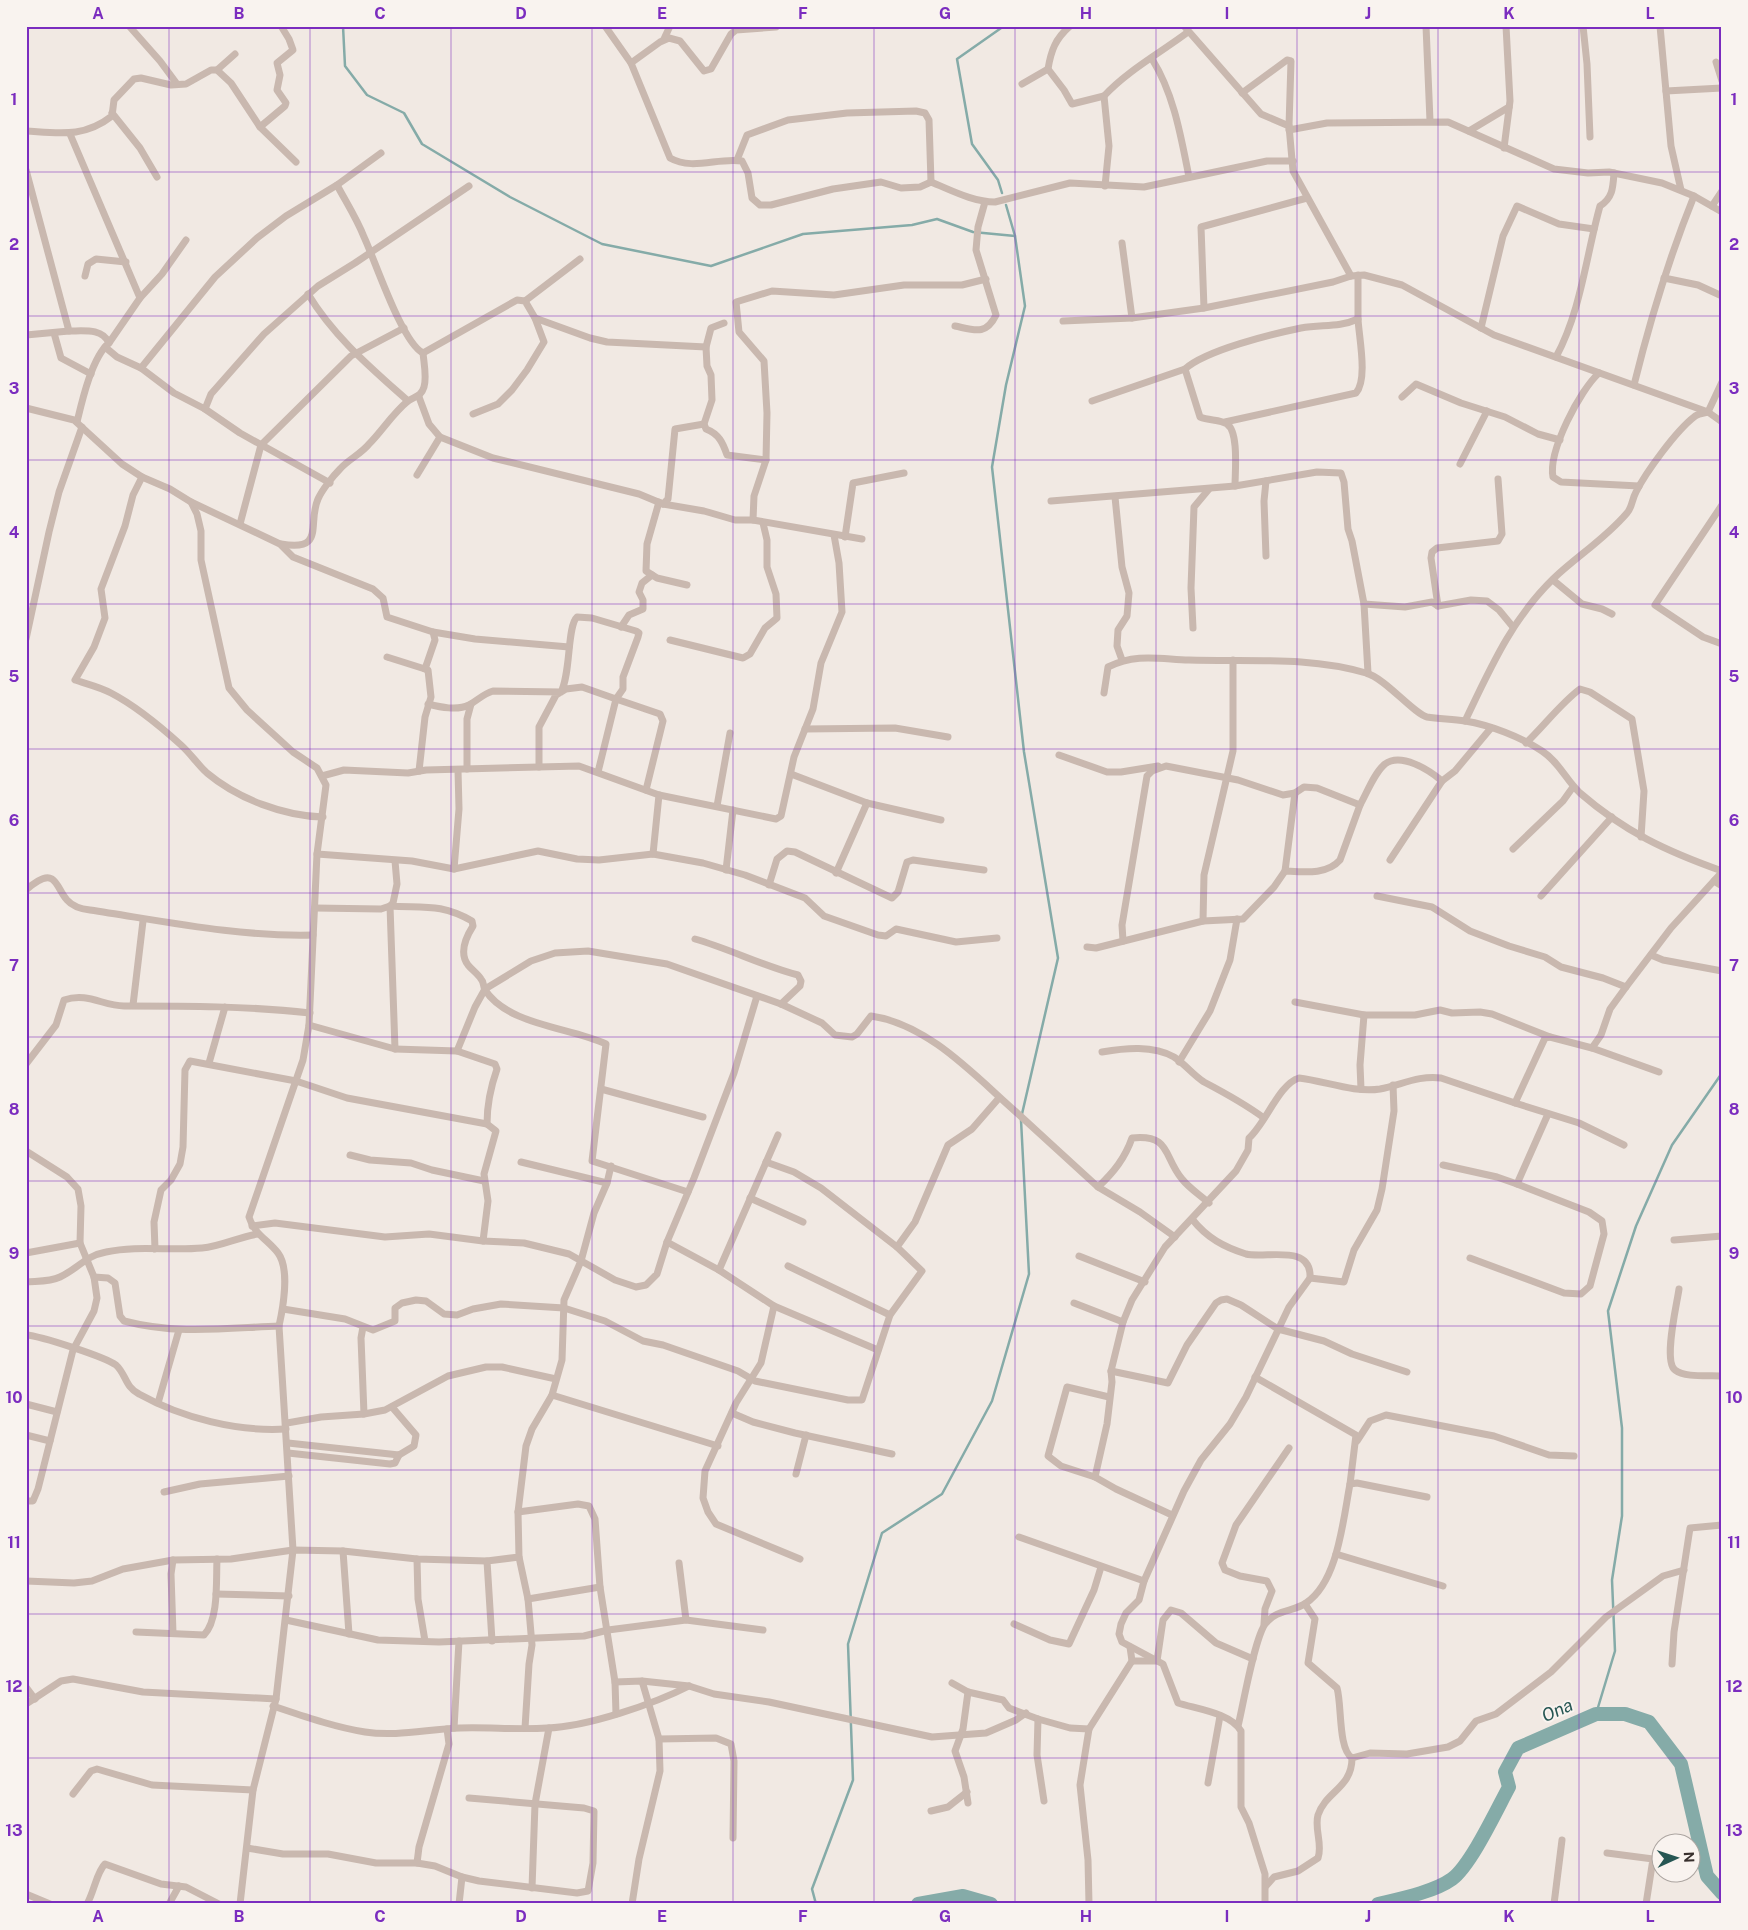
<svg xmlns="http://www.w3.org/2000/svg" width="1748" height="1930" font-family="'Public Sans',sans-serif">
	<style>
		.lines { fill: none; stroke-linecap: round; stroke-linejoin: round }
		.stream { stroke: #85aba8; stroke-width: 2.5 }
		.river { stroke: #85aba8; stroke-width: 14 }
		.street { stroke: #c9b8af; stroke-width: 7 }
		.grid { fill: none; stroke: #7b2cbf; stroke-width: 1; stroke-opacity: 0.55 }
		.labels { text-anchor: middle; dominant-baseline: central; stroke-width: 4; stroke-linejoin: round; paint-order: stroke }
		.water-label { font-size: 18px; font-style: italic; fill: #265653; stroke: #f9f3ef }
		.neatline { fill: none; stroke: #7b2cbf; stroke-width: 2 }
		.grid-label { font-size: 16px; text-anchor: middle; font-weight: bold; fill: #7b2cbf }
	</style>
	<rect width="100%" height="100%" fill="#f1e9e3"/>
	<g class="lines">
		<g class="stream">
			<path d="M343,26L345,66L367,95L404,113L422,144L510,197L602,244L711,266L803,234L912,225L937,219L973,232L1015,236"/>
			<path d="M1002,193L998,180L972,144L957,59L1004,26"/>
			<path d="M1006,205L1015,236L1025,306L1006,385L992,467L1024,752L1058,958L1022,1114"/>
			<path d="M1596,1714L1615,1651L1612,1580L1622,1516V1428L1608,1311L1636,1226L1672,1145L1722,1073"/>
			<path d="M816,1904L812,1889L853,1780L848,1644L882,1533L942,1494L992,1401L1029,1274L1021,1120"/>
		</g>
		<g class="river">
			<path d="M918,1904L963,1896L991,1904"/>
			<path d="M1378,1904C1399,1899 1434,1892 1452,1879C1471,1865 1497,1809 1509,1787L1505,1772L1518,1748L1596,1714H1625L1649,1722L1681,1764L1707,1876L1722,1893"/>
		</g>
		<g class="street">
			<path d="M129,26L160,61L177,84"/>
			<path d="M605,26L631,63L670,158C693,171 718,157 742,161L748,173L752,198L760,205H771L833,189L881,182L901,188L920,187L931,182C951,190 973,202 995,202L1070,183L1144,187L1267,161H1293"/>
			<path d="M1070,26C1055,39 1051,51 1048,69L1064,90L1072,104L1104,96"/>
			<path d="M1184,26L1261,114L1289,126"/>
			<path d="M1426,26L1430,121"/>
			<path d="M1583,26L1587,64L1590,137"/>
			<path d="M1660,26L1671,146L1681,190"/>
			<path d="M664,39L670,26"/>
			<path d="M1152,59C1174,94 1181,137 1189,177"/>
			<path d="M1716,62L1722,81"/>
			<path d="M631,63L660,42L669,38L680,41L704,71L711,69L731,34L736,30L776,27"/>
			<path d="M217,70L235,54"/>
			<path d="M1022,84L1048,69"/>
			<path d="M1666,91L1722,88"/>
			<path d="M1242,93L1287,60L1291,61L1289,126L1293,171L1351,276"/>
			<path d="M112,113L140,148L157,177"/>
			<path d="M260,127L285,106L286,103L277,90L280,75L277,63L293,50L289,39L281,26"/>
			<path d="M1289,130L1327,123L1448,122L1554,169L1588,173L1609,172L1662,183L1694,196L1722,212"/>
			<path d="M26,131C59,133 84,138 112,116L114,100L134,79L141,78L171,85L186,84L211,70H217L231,83L260,127L296,162"/>
			<path d="M1469,131L1509,107"/>
			<path d="M70,134L140,298L109,343"/>
			<path d="M1504,148L1510,101L1506,26"/>
			<path d="M737,160L747,135L788,120L847,113L916,111L925,113L929,120L931,182"/>
			<path d="M26,170L69,331C84,331 102,328 109,343C92,357 82,401 77,422"/>
			<path d="M337,185C346,202 357,219 364,237C375,260 402,343 423,353"/>
			<path d="M1105,186L1109,146L1104,96C1127,71 1160,53 1188,32"/>
			<path d="M1712,206L1722,191"/>
			<path d="M1122,243L1132,318"/>
			<path d="M85,276L88,264L96,259L126,262"/>
			<path d="M1664,278L1698,285L1722,296"/>
			<path d="M308,294C334,337 371,368 408,401"/>
			<path d="M140,298L162,274L186,240"/>
			<path d="M525,301L580,259"/>
			<path d="M1204,308L1201,227L1307,198"/>
			<path d="M1063,321L1132,318L1204,308L1333,282L1351,276L1364,275L1402,285L1494,335L1708,412L1722,422"/>
			<path d="M955,326C974,330 986,336 996,315L976,250L978,227L985,202"/>
			<path d="M1481,328L1503,236L1517,206L1559,224L1594,229"/>
			<path d="M54,333L61,358L91,374"/>
			<path d="M26,335L69,331"/>
			<path d="M105,347L117,357L141,368L215,277L257,238L286,216L337,185L381,153"/>
			<path d="M423,353L517,300L525,301L535,318L590,338L607,342L706,347"/>
			<path d="M1556,357C1581,311 1586,256 1600,206C1613,198 1613,187 1614,173"/>
			<path d="M141,368L174,393L205,409L240,433L330,483"/>
			<path d="M1599,373C1580,390 1548,451 1553,477L1561,482L1639,486"/>
			<path d="M1634,385C1650,320 1669,258 1694,196"/>
			<path d="M419,397L429,424L440,437L493,458L639,494L663,504L704,511L735,520H753L754,496L766,460L727,455C723,443 719,434 706,429L704,424L712,400L711,375L707,366L706,347L711,328L724,323"/>
			<path d="M1402,397L1416,384L1461,403L1505,417L1538,434L1560,440"/>
			<path d="M1092,401L1185,369"/>
			<path d="M26,408L74,420L122,464L142,477L170,489L191,502L197,514L201,531V560L229,688L247,710L293,752L317,768L326,785L317,854L309,1025L303,1060L249,1217C254,1234 268,1240 278,1253C290,1269 283,1308 279,1326L293,1550L276,1699L253,1790L240,1904"/>
			<path d="M205,409L211,394L264,334L318,286L355,263L469,186"/>
			<path d="M473,414L498,404L512,390L527,370L544,342L535,318"/>
			<path d="M1225,422L1356,393C1368,379 1359,338 1358,319C1358,304 1358,290 1358,275"/>
			<path d="M766,460L767,413L764,361L739,332L736,302L772,291L834,295L904,285H962L986,279"/>
			<path d="M1460,464L1487,411"/>
			<path d="M417,475L440,437"/>
			<path d="M142,477L133,495L125,526L101,589L105,618L94,647L75,680C87,684 100,687 111,693C136,706 160,726 181,745C191,754 198,765 207,773C238,799 284,816 323,817"/>
			<path d="M1235,486C1235,472 1239,432 1227,424C1220,419 1209,421 1200,417L1185,369C1206,350 1272,334 1301,328C1322,324 1338,328 1358,319"/>
			<path d="M1115,497L1122,567L1129,593L1127,616L1118,630L1117,646L1122,660"/>
			<path d="M1051,501L1235,486L1317,472L1341,473L1344,482L1348,529L1352,541L1364,604L1368,673"/>
			<path d="M191,502L280,544L293,557L373,589L383,598L387,617L433,632"/>
			<path d="M659,502L647,544L646,571L657,578L687,585"/>
			<path d="M663,504L668,499L675,429L704,424"/>
			<path d="M1722,505L1655,605L1703,637L1722,644"/>
			<path d="M753,520L862,539"/>
			<path d="M240,524L261,445L351,356L404,328"/>
			<path d="M845,537L853,483L904,473"/>
			<path d="M281,544C326,552 307,524 318,499C322,490 333,476 340,469C349,459 361,454 369,444C382,431 393,413 408,401C415,396 421,397 424,387C427,377 424,364 423,353"/>
			<path d="M1266,556L1264,501L1266,481"/>
			<path d="M1553,580L1582,604L1602,609L1612,614"/>
			<path d="M1364,604L1405,607L1432,602L1438,606L1471,600L1487,601L1499,610L1513,627"/>
			<path d="M1438,606L1431,558L1432,552L1437,548L1498,541L1502,534L1498,479"/>
			<path d="M621,627L629,615L643,609V600L639,592L642,583L652,575"/>
			<path d="M1193,628L1191,588L1194,507L1209,489"/>
			<path d="M26,639L49,532L59,492L82,427"/>
			<path d="M670,640L743,658L750,654L765,628L777,618L776,594L767,567V540L763,523"/>
			<path d="M387,657L425,669"/>
			<path d="M1104,693L1108,667C1136,653 1159,659 1189,660C1249,662 1308,656 1366,673C1385,678 1414,714 1427,717C1439,719 1452,719 1465,721C1490,725 1521,737 1542,751C1559,762 1566,780 1580,793C1625,832 1666,851 1722,871"/>
			<path d="M428,704C440,707 457,711 469,705C478,700 483,694 493,691L561,692C571,673 567,626 577,617L592,618L636,631L639,633L638,637L623,677V689L616,699L582,687L566,689L556,695L539,727V767"/>
			<path d="M1465,721C1490,669 1511,620 1553,579C1577,556 1605,539 1627,513C1632,508 1632,499 1636,492C1646,472 1676,431 1694,417C1697,414 1703,413 1708,412L1722,382"/>
			<path d="M805,729L895,728L948,737"/>
			<path d="M1526,743C1544,726 1561,703 1580,689L1590,692L1632,719L1644,791L1641,837"/>
			<path d="M1059,755L1107,772H1121L1158,766"/>
			<path d="M467,769V719L471,704"/>
			<path d="M419,771L425,717L431,697L428,670L425,669L435,640L433,632L475,639L569,647"/>
			<path d="M598,772L616,699L660,714L663,721L646,790"/>
			<path d="M791,774L867,803L941,820"/>
			<path d="M322,776L344,770L408,773L426,770L579,766L659,795L776,819L781,816L794,757L813,709L821,663L842,612L839,563L834,535"/>
			<path d="M717,806L730,733"/>
			<path d="M1513,849L1563,801L1573,787"/>
			<path d="M317,854L412,861L454,869L538,851L577,859L599,860L653,854L703,863L745,875L805,898L824,916L878,935L886,936L896,929L956,942L997,938"/>
			<path d="M653,854L659,795"/>
			<path d="M1390,860L1442,781"/>
			<path d="M395,861L397,884L393,903L390,906C423,908 441,903 472,921L473,926C466,937 459,953 468,965C472,970 478,974 481,979C484,982 483,986 485,990C509,1026 570,1027 606,1044L592,1161L688,1192"/>
			<path d="M454,869L459,809L458,770"/>
			<path d="M726,870L733,810"/>
			<path d="M1285,871L1295,793"/>
			<path d="M836,873L867,803"/>
			<path d="M1714,881L1722,886"/>
			<path d="M769,885L777,859L787,851L795,852L892,898L898,892L907,862L913,860L984,870"/>
			<path d="M26,890C30,886 33,884 38,881C56,870 57,889 67,900C73,907 81,909 90,910C163,921 239,937 313,935"/>
			<path d="M1377,896L1432,907L1470,931L1509,946L1545,957L1561,967L1603,978L1626,987"/>
			<path d="M1541,896L1612,817"/>
			<path d="M315,908L381,909L390,906L395,1049"/>
			<path d="M1203,921L1204,875L1233,751V660"/>
			<path d="M695,939C730,949 763,966 798,975L801,981L800,986L781,1004"/>
			<path d="M1123,941L1122,925L1147,776L1152,771L1166,766L1238,780L1283,795L1295,793L1304,787L1317,788L1360,805C1367,793 1374,773 1385,764C1401,752 1429,770 1442,781L1455,771L1491,728"/>
			<path d="M1087,947L1096,948L1203,921L1243,919L1274,887L1285,871C1304,872 1327,875 1340,860L1360,805"/>
			<path d="M1651,955L1663,960L1722,971"/>
			<path d="M1295,1002L1364,1015H1415L1440,1010L1452,1013L1480,1012L1492,1014L1550,1037"/>
			<path d="M133,1005L143,921"/>
			<path d="M309,1025L395,1049L457,1051L475,1007L485,989L531,961L555,953L588,951L667,964L781,1004L822,1023L835,1035L852,1037L857,1034L871,1016C928,1024 974,1075 1016,1112C1043,1137 1071,1162 1098,1187"/>
			<path d="M1592,1048L1659,1072"/>
			<path d="M457,1051L495,1064L497,1069C491,1086 487,1106 487,1124L496,1131L484,1174L488,1201L483,1241"/>
			<path d="M1102,1052C1125,1048 1153,1045 1174,1057C1185,1064 1193,1075 1204,1082C1225,1093 1245,1104 1264,1118"/>
			<path d="M1179,1062L1210,1011L1230,960L1237,919"/>
			<path d="M209,1063L225,1007"/>
			<path d="M26,1064L56,1025L64,1000C88,992 103,1006 124,1006C186,1006 249,1006 310,1013"/>
			<path d="M601,1089L703,1117"/>
			<path d="M1361,1089L1360,1065L1364,1015"/>
			<path d="M1515,1103L1579,1123L1624,1145"/>
			<path d="M26,1151L67,1177L78,1189L81,1206L80,1243L94,1277L97,1298L94,1311L73,1350L38,1489L33,1501H26"/>
			<path d="M350,1155L370,1160L411,1163L432,1170L484,1181"/>
			<path d="M521,1162L607,1183"/>
			<path d="M766,1162L794,1172L821,1188L897,1247"/>
			<path d="M1443,1165L1497,1177L1517,1184L1548,1114"/>
			<path d="M750,1198L803,1222"/>
			<path d="M1192,1219C1207,1238 1224,1247 1246,1254C1265,1259 1312,1243 1310,1278L1289,1307L1246,1397L1230,1424L1201,1460L1184,1491L1144,1581L1139,1600L1126,1613L1121,1624L1119,1634L1122,1642L1163,1664L1178,1703C1197,1709 1231,1713 1241,1731V1807L1249,1823L1265,1874V1904"/>
			<path d="M252,1226L275,1223L385,1237L429,1234L483,1241L524,1243L569,1254L615,1280L636,1287L646,1285L657,1274L667,1242L694,1178L734,1073L757,996"/>
			<path d="M1175,1237L1140,1212L1098,1187C1114,1172 1125,1158 1132,1138C1171,1134 1163,1156 1182,1179C1189,1188 1200,1195 1209,1203"/>
			<path d="M1674,1240L1722,1236"/>
			<path d="M667,1242L719,1270L774,1306L761,1363L736,1403L705,1471L703,1498L708,1512L716,1524L800,1559"/>
			<path d="M155,1249L154,1222L161,1190L171,1180L180,1164L183,1147L185,1070L190,1061L296,1081L347,1098L487,1124"/>
			<path d="M26,1253L80,1243"/>
			<path d="M1079,1256L1145,1282"/>
			<path d="M1470,1258L1564,1293L1581,1294L1590,1286L1604,1234L1602,1221L1589,1212L1517,1184"/>
			<path d="M788,1266L890,1315"/>
			<path d="M719,1270L778,1135"/>
			<path d="M94,1277L108,1278L115,1283L120,1316L124,1321C177,1335 226,1328 279,1326"/>
			<path d="M1310,1278L1344,1282L1354,1250L1377,1210L1382,1189L1394,1111L1393,1085"/>
			<path d="M26,1282C38,1281 50,1282 60,1277C79,1268 85,1256 106,1252C138,1245 170,1251 202,1248C222,1246 238,1237 258,1234"/>
			<path d="M1679,1289C1677,1304 1663,1361 1675,1370C1685,1378 1709,1375 1722,1376"/>
			<path d="M1074,1303L1123,1322"/>
			<path d="M774,1306L878,1350"/>
			<path d="M283,1309L345,1319L373,1330L395,1321V1308L402,1303L416,1300L426,1301L444,1314L457,1315L473,1309L501,1304L564,1308L605,1321L643,1341L663,1345L738,1371L755,1381L848,1400H862L890,1315L922,1271L897,1247L915,1222L948,1145L972,1129L999,1098"/>
			<path d="M363,1327L361,1338L364,1414"/>
			<path d="M26,1335C41,1336 105,1357 116,1365C126,1374 125,1387 139,1394C182,1418 238,1432 286,1429"/>
			<path d="M1111,1371L1168,1383L1187,1345L1216,1303L1221,1300L1227,1299L1241,1305L1278,1329L1324,1341L1352,1354L1407,1372"/>
			<path d="M1255,1377L1356,1435L1350,1484"/>
			<path d="M552,1395L718,1446"/>
			<path d="M1109,1397L1067,1387L1048,1456L1061,1466L1095,1477L1116,1489L1172,1515"/>
			<path d="M158,1403L179,1330"/>
			<path d="M26,1404L57,1412"/>
			<path d="M732,1413L753,1422L795,1433L892,1454"/>
			<path d="M287,1423L321,1417L364,1414L385,1410L448,1376L486,1367H502L556,1379"/>
			<path d="M26,1435L50,1441"/>
			<path d="M1357,1441L1370,1421L1386,1415L1494,1436L1549,1455L1574,1456"/>
			<path d="M288,1443L399,1455L414,1446L416,1435L392,1407"/>
			<path d="M288,1453L390,1464L395,1463L399,1455"/>
			<path d="M796,1474L806,1435"/>
			<path d="M1095,1477L1107,1424L1112,1382L1111,1371L1123,1322L1132,1300L1165,1247L1236,1171L1248,1150L1249,1138C1266,1123 1279,1084 1299,1078C1325,1081 1354,1093 1380,1089C1401,1085 1419,1075 1441,1078L1515,1103L1545,1038L1550,1037L1592,1048L1601,1035L1610,1009L1626,987L1671,928L1722,872"/>
			<path d="M164,1492L200,1484L289,1476"/>
			<path d="M518,1512L578,1504L589,1506L595,1519L600,1587L615,1682L616,1714"/>
			<path d="M1019,1537L1144,1581"/>
			<path d="M343,1551L349,1634"/>
			<path d="M1336,1554L1443,1586"/>
			<path d="M519,1557L528,1599L600,1587"/>
			<path d="M417,1559L418,1599L425,1641"/>
			<path d="M173,1560L171,1574L173,1633"/>
			<path d="M26,1581L74,1583L92,1581L123,1569L173,1560L231,1559L293,1550L343,1551L417,1559L487,1561"/>
			<path d="M216,1594L289,1596"/>
			<path d="M286,1620L378,1640L439,1642L584,1636L608,1630L686,1620L679,1563"/>
			<path d="M686,1620L763,1630"/>
			<path d="M1014,1624L1050,1640L1069,1644L1094,1590L1101,1567"/>
			<path d="M1264,1624L1265,1609L1272,1591L1267,1581L1240,1576L1225,1570L1222,1563L1236,1525L1289,1448"/>
			<path d="M136,1632L204,1635C219,1620 216,1580 217,1559"/>
			<path d="M492,1641L487,1561L519,1557L518,1512L526,1446L532,1429L552,1395L562,1360L564,1300L581,1261L594,1213L607,1183L611,1166"/>
			<path d="M1132,1661H1157L1163,1620L1171,1610L1181,1613L1216,1643L1253,1659"/>
			<path d="M1672,1664L1674,1632L1690,1528L1722,1525"/>
			<path d="M615,1682L642,1681L689,1686L714,1694L769,1702L932,1737L986,1733L1016,1720L1026,1713"/>
			<path d="M952,1683L968,1692L1003,1700L1009,1708L1038,1719L1070,1728L1089,1729"/>
			<path d="M26,1687L35,1699"/>
			<path d="M26,1704L61,1681L73,1679L143,1692L276,1699"/>
			<path d="M273,1706C303,1716 334,1727 365,1732C397,1737 428,1729 460,1728C489,1727 518,1730 547,1728C586,1727 654,1704 689,1686"/>
			<path d="M1038,1719L1037,1755L1044,1801"/>
			<path d="M1238,1726C1243,1706 1255,1635 1266,1623C1277,1609 1293,1612 1306,1603C1338,1582 1343,1520 1350,1484L1357,1483L1427,1497"/>
			<path d="M454,1728L459,1641"/>
			<path d="M525,1728L529,1664L532,1645L528,1599"/>
			<path d="M659,1739L716,1738L731,1744L734,1761L733,1838"/>
			<path d="M1352,1758L1370,1753L1407,1754L1448,1747L1460,1741L1476,1721L1496,1714L1551,1672L1606,1617L1663,1576L1684,1570"/>
			<path d="M1208,1783L1220,1716"/>
			<path d="M73,1794L91,1771L97,1769L152,1785L253,1790"/>
			<path d="M968,1803L964,1777L955,1751L963,1729L968,1692"/>
			<path d="M931,1811L948,1807L967,1792"/>
			<path d="M247,1848L283,1854H328L376,1863H417L435,1866L462,1877L479,1881L577,1893L588,1891L593,1863L594,1811L584,1808L469,1798"/>
			<path d="M1607,1853L1653,1859L1646,1904"/>
			<path d="M417,1863L419,1847L449,1744L447,1729"/>
			<path d="M1266,1886L1274,1877L1298,1871L1318,1858C1323,1844 1314,1829 1318,1815C1326,1791 1352,1788 1352,1758C1338,1749 1342,1705 1337,1688L1308,1663L1315,1619L1305,1604"/>
			<path d="M532,1888L535,1804L549,1728"/>
			<path d="M26,1894L50,1904"/>
			<path d="M87,1904C94,1892 97,1871 105,1864L161,1884L186,1887L219,1904"/>
			<path d="M169,1904L179,1886"/>
			<path d="M459,1904L462,1877"/>
			<path d="M632,1904L639,1859L660,1771L659,1739L642,1681"/>
			<path d="M1089,1904L1088,1860L1080,1785L1089,1729L1132,1661L1130,1647"/>
			<path d="M1554,1904L1562,1840"/>
		</g>
	</g>
	<path class="grid" d="M169,26V1904M310,26V1904M451,26V1904M592,26V1904M733,26V1904M874,26V1904M1015,26V1904M1156,26V1904M1297,26V1904M1438,26V1904M1579,26V1904M26,172H1722M26,316H1722M26,460H1722M26,604H1722M26,749H1722M26,893H1722M26,1037H1722M26,1181H1722M26,1326H1722M26,1470H1722M26,1614H1722M26,1758H1722"/>
	<g class="labels">
		<g class="water-label">
			<text transform="translate(1557 1710) rotate(-24)">Ona</text>
		</g>
	</g>
	<rect width="1748" height="1930" fill="none" stroke="#f9f3ef" stroke-width="55"/>
	<g transform="translate(1676 1858) rotate(87)"><circle r="24" fill="#f9f3ef" stroke="#aca5a1"/>
	<path d="M0-4L9 19L0 12L-9 19Z" fill="#265653"/>
	<text y="-8" font-size="14" font-weight="bold" text-anchor="middle" fill="#382f2d">N</text>
	</g>
	<rect x="28" y="28" width="1692" height="1874" class="neatline"/>
	<g class="grid-label">
		<text x="98" y="19">A</text>
		<text x="239" y="19">B</text>
		<text x="380" y="19">C</text>
		<text x="521" y="19">D</text>
		<text x="662" y="19">E</text>
		<text x="803" y="19">F</text>
		<text x="945" y="19">G</text>
		<text x="1086" y="19">H</text>
		<text x="1227" y="19">I</text>
		<text x="1368" y="19">J</text>
		<text x="1509" y="19">K</text>
		<text x="1650" y="19">L</text>
		<text x="14" y="105">1</text>
		<text x="1734" y="105">1</text>
		<text x="14" y="250">2</text>
		<text x="1734" y="250">2</text>
		<text x="14" y="394">3</text>
		<text x="1734" y="394">3</text>
		<text x="14" y="538">4</text>
		<text x="1734" y="538">4</text>
		<text x="14" y="682">5</text>
		<text x="1734" y="682">5</text>
		<text x="14" y="826">6</text>
		<text x="1734" y="826">6</text>
		<text x="14" y="971">7</text>
		<text x="1734" y="971">7</text>
		<text x="14" y="1115">8</text>
		<text x="1734" y="1115">8</text>
		<text x="14" y="1259">9</text>
		<text x="1734" y="1259">9</text>
		<text x="14" y="1403">10</text>
		<text x="1734" y="1403">10</text>
		<text x="14" y="1548">11</text>
		<text x="1734" y="1548">11</text>
		<text x="14" y="1692">12</text>
		<text x="1734" y="1692">12</text>
		<text x="14" y="1836">13</text>
		<text x="1734" y="1836">13</text>
		<text x="98" y="1922">A</text>
		<text x="239" y="1922">B</text>
		<text x="380" y="1922">C</text>
		<text x="521" y="1922">D</text>
		<text x="662" y="1922">E</text>
		<text x="803" y="1922">F</text>
		<text x="945" y="1922">G</text>
		<text x="1086" y="1922">H</text>
		<text x="1227" y="1922">I</text>
		<text x="1368" y="1922">J</text>
		<text x="1509" y="1922">K</text>
		<text x="1650" y="1922">L</text>
	</g>
</svg>
